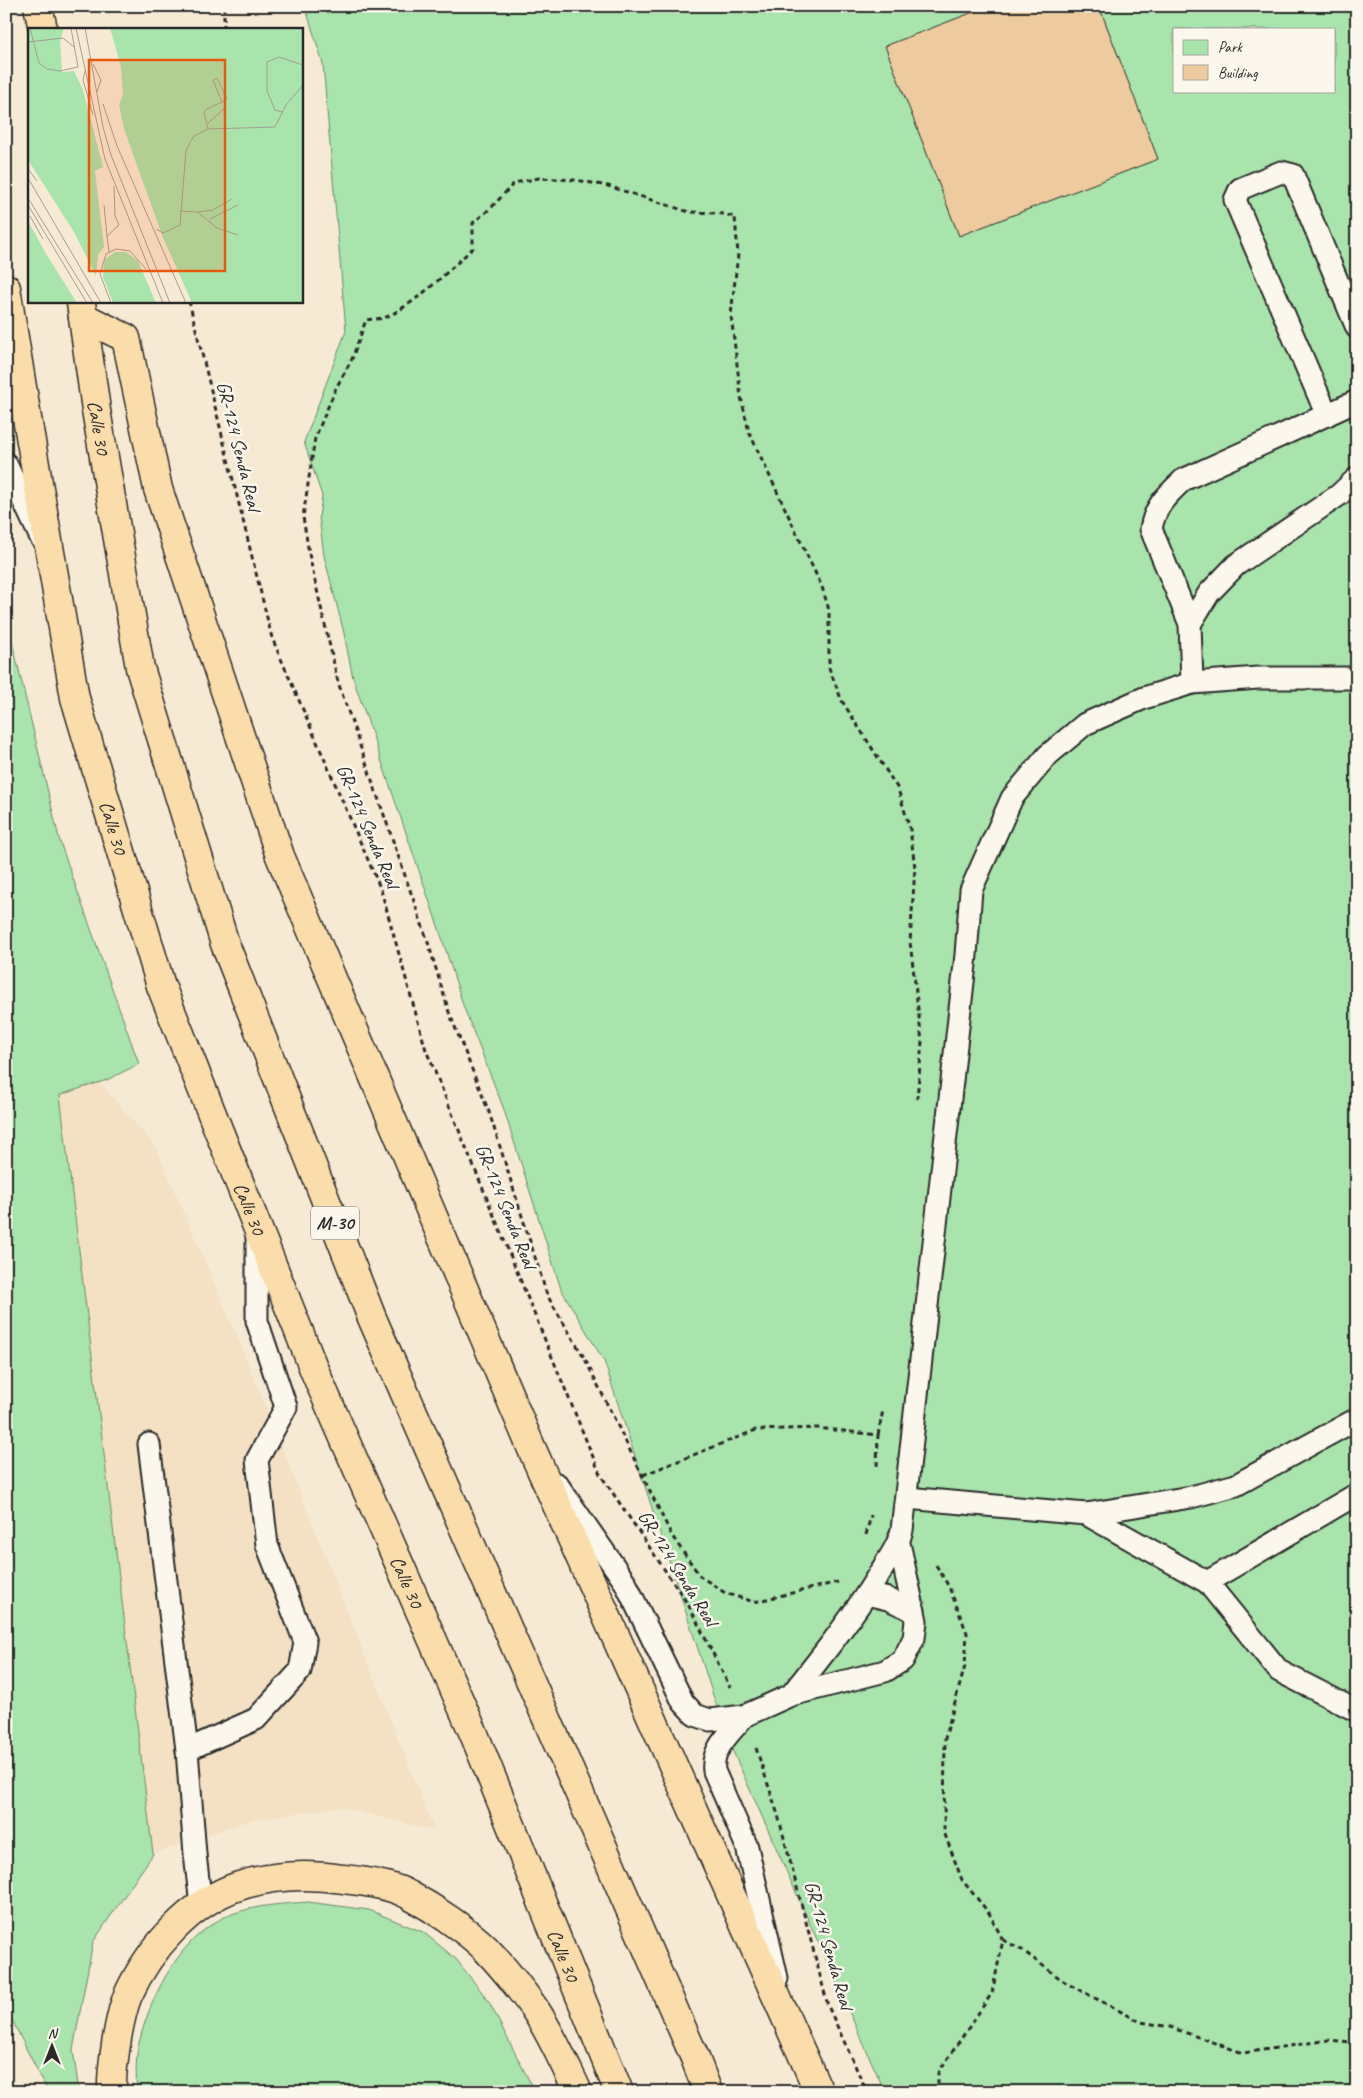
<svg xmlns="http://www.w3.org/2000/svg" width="1363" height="2098" font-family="Caveat,sans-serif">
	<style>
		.built { fill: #f4e1c4 }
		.green { fill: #a8e4ab; stroke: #6a886b; fill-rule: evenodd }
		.building { fill: #edcb9e; stroke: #2b2b2b }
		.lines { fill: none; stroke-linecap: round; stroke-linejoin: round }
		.lane-casing { stroke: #2b2b2b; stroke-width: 25 }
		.highway-casing { stroke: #2b2b2b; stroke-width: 31 }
		.path { stroke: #2b2b2b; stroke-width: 3; stroke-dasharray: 5 4; stroke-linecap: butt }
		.lane { stroke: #fbf7ec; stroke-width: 21 }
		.highway { stroke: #fbddab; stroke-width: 28 }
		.labels { text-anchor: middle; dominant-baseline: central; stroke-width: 5; stroke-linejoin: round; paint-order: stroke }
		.shield { fill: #fbf7ec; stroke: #696865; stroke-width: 1 }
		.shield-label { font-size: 19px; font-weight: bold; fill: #2b2b2b }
		.street-label { font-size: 20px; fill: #2b2b2b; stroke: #fbf7ec }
		.inset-road { fill: none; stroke: #a59e91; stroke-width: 1 }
		.view { fill: #e8590c; fill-opacity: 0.15; stroke: #e8590c; stroke-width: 2.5 }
		.inset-edge { fill: none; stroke: #2b2b2b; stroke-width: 2.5 }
	</style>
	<rect width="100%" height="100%" fill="#f7ead5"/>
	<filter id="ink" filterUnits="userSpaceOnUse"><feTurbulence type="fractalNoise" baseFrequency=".02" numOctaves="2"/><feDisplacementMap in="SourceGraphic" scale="10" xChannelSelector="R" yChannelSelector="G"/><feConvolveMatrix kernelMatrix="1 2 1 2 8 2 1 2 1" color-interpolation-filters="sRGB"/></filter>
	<g filter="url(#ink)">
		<path class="built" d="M96,1078L156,1147L244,1352L435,1831L340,1807L250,1820L153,1854L60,1095Z"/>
		<g class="green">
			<path d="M305,6H1357V2092H885L727,1738L604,1361L561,1289L503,1107L464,1008L441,935L353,678L343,629L324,556L319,517L322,496L304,442L346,331L323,64ZM1174,29H1334V91H1174Z"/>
			<path d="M6,616L60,842L139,1064L107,1080L60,1095L153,1854L93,1942L73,2050L79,2092H48L6,2008Z"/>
			<path d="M308,1902L369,1910L423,1932L456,1959L488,2000L535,2092H137C136,2074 135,2056 140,2039C152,1992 184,1931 232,1914C257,1905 282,1904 308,1902Z"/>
		</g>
		<path class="building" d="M989,6H1099L1158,159L959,236L885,46Z"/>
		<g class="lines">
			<defs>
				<g id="lane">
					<path d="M1327,415L1235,200L1240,189L1281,172L1293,175L1357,328"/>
					<path d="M6,464L41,538"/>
					<path d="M1190,624L1209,593L1236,565L1339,495L1357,478"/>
					<path d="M1192,683L1190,624L1151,529C1155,506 1166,496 1183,480L1357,401"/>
					<path d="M149,1444L187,1750"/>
					<path d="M557,1484L625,1582L683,1702L695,1715L710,1720L744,1716L791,1695L885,1671L903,1660L914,1638L916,1621L899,1543"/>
					<path d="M907,1498L1086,1514L1207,1582L1279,1671L1357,1711"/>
					<path d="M1086,1514L1191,1497L1236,1485L1357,1419"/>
					<path d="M1207,1582L1357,1494"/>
					<path d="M867,1594L888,1599L914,1611"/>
					<path d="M791,1695C822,1656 853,1617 879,1574C888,1560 898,1546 902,1530L966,955L971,890L1012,798L1048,755L1085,724L1144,698L1192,683L1258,678H1357"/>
					<path d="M744,1716C731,1733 711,1748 714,1771L747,1847L777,1978"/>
					<path d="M201,1905L195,1854L187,1750L256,1719L300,1671L305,1642L267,1545L257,1460L286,1407L257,1321V1236"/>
				</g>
				<g id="highway">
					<path d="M38,6L43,29"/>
					<path id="s1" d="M6,288L27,418L75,698L161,986L315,1372L474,1734L619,2092"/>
					<path id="s2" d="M81,303L96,410L140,668L225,944L372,1318L695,2058L708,2092"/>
					<path d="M83,317L126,338L158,489L280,856L531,1447L819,2092"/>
					<path d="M112,2092C111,2068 119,2017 128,1995C149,1949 190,1902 239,1886C272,1875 309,1874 343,1879C363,1881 392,1885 409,1895C433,1908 467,1930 486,1949C503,1967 520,1988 534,2008C550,2031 566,2067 578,2092"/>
				</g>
			</defs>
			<use href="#lane" class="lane-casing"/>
			<use href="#highway" class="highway-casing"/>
			<g class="path">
				<path d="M224,6V29"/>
				<path d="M189,301L272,638L381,890L426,1050L600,1474L689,1606L730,1687"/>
				<path d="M878,1435L883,1410"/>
				<path d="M643,1475L756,1430L817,1428L878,1435L877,1467"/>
				<path d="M866,1535L871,1515"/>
				<path d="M936,1565L949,1587L967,1633L965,1666L945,1738L944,1832L962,1880L989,1913L1003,1940L992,1993L938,2073V2092"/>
				<path d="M838,1582L754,1602L725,1593L700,1576L672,1536L585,1359L547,1295L489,1112L449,1012L427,939L338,682L310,559L303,517L315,438L336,388L352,359L366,320C373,319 382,319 389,316C421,299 447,272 473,248V223L492,207L514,183L539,178L576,180L608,186L689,212L718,213L735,217L738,254L731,315L741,397L749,432L822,587L829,610V668L842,701L898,789L910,829L915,868L910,942L922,1042L917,1099"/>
				<path d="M756,1748L778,1815L828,2006L867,2092"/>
				<path d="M1003,1940L1022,1950L1066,1983L1141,2022L1170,2027L1243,2053L1329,2040L1351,2042L1357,2045"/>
			</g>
			<use href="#lane" class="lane"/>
			<use href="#highway" class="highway"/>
		</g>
	</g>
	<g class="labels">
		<rect class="shield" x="311" y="1206.5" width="48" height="33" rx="4"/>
		<g class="shield-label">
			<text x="335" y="1223">M-30</text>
		</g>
		<g class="street-label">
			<text stroke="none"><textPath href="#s2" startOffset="126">Calle 30</textPath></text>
			<text transform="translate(239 446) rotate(76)">GR-124 Senda Real</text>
			<text transform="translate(368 826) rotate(67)">GR-124 Senda Real</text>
			<text stroke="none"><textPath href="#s1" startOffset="551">Calle 30</textPath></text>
			<text transform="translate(506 1206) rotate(68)">GR-124 Senda Real</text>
			<text stroke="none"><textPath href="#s1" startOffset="956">Calle 30</textPath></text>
			<text transform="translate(678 1568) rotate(58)">GR-124 Senda Real</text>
			<text stroke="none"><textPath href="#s1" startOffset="1361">Calle 30</textPath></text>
			<text transform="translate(829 1945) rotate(74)">GR-124 Senda Real</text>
			<text stroke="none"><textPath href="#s1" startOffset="1766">Calle 30</textPath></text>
		</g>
	</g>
	<g transform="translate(28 28)">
		<rect width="275" height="275" fill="#f7ead5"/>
		<path d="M0,0H36L32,13L34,44L46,43L55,62L75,139L67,143L76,219L70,227L68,248L46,204L0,132ZM82,0H275V275H164L134,207L96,101L91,77L95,66L93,39ZM0,193L17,224L49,275H0ZM87,224H98L110,233L128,275H85L75,249L76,232Z" fill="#a8e4ab"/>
		<path class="inset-road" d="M2,0L11,35L19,41L32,43L50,39L43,0M48,0L77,131L135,275M57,0L75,99L83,127L142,275M0,14L35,10L46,19M65,36L73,52L69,64M57,43L55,52L65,87M75,76L89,118L158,275M255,84L247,82L239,63V34L251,29L275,37M180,95L197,80V72M180,101L176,84L179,81L194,74L196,73L199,71L189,50L185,52L194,74M0,141L9,153M0,150L73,275M0,170L65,275M0,177L59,275M76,177L79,208M152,183L170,184L189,200L210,207M170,184L185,182L204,171M2,188L15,211M182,191L210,177M128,201L135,205L152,197L158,122L166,108L180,101L247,99L258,77L275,57M81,224L79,208L91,197L87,188L86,158M83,275L72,246L78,226L88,221L102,223L118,241"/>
		<path class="view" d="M61,32H197V243H61Z"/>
		<rect width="275" height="275" class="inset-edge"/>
	</g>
	<rect width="1363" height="2098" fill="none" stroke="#fbf7ec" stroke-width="25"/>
	<rect x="12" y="12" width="1338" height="2073" fill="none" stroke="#2b2b2b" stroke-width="2" filter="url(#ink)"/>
	<rect x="1173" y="28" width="162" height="65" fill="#fbf7ec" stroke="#a8a59f"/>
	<rect x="1183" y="40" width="25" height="15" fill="#a8e4ab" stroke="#a8a59f"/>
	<text x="1218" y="52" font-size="15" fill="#2b2b2b">Park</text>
	<rect x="1183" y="65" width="25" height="15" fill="#edcb9e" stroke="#a8a59f"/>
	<text x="1218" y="78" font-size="15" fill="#2b2b2b">Building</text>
	<g transform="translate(52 2046)" stroke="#fbf7ec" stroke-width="4" paint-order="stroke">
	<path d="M0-4L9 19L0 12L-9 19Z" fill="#2b2b2b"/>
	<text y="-8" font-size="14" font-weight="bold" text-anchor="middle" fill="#2b2b2b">N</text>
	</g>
</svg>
